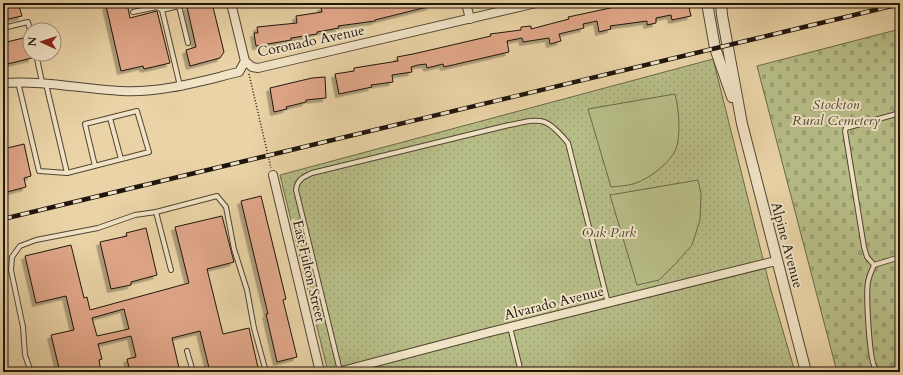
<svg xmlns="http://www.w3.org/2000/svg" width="903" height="375" font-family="Cardo,serif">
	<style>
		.grass { fill: url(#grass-dots); stroke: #6a694a }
		.cemetery { fill: url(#cemetery-stones); stroke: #6a694a }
		.garden { fill: #b7bd87; stroke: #6a694a }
		.building { fill: #e1a78a; stroke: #1e150c; fill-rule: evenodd; filter: url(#shadow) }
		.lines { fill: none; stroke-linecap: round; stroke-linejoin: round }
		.service-casing { stroke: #514533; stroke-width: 6 }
		.minor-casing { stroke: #514533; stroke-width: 10 }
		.tertiary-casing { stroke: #514533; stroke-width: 12 }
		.path { stroke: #1e150c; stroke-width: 1.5; stroke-dasharray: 1 2; stroke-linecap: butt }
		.service { stroke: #f1e3c6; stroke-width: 4 }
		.minor { stroke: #f1e3c6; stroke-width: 8 }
		.tertiary { stroke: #f1e3c6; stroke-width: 10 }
		.rail-casing { stroke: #1e150c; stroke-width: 4.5 }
		.rail { stroke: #f1e3c6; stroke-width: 3; stroke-dasharray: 9; stroke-linecap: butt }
		.labels { text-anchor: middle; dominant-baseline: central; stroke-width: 4; stroke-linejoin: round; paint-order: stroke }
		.street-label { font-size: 14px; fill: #1e150c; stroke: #f1e3c6 }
		.park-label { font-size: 14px; font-style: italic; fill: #4c4731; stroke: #f1e3c6 }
	</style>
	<defs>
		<pattern id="grass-dots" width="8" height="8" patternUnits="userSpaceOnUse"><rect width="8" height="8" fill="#b7bd87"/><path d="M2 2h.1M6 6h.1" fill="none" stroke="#9da273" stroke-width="1.8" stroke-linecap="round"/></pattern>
		<pattern id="cemetery-stones" width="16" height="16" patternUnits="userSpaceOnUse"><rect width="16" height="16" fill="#b7bd87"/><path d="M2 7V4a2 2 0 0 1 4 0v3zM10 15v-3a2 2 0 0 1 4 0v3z" fill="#9da273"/></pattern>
		<filter id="shadow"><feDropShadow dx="-3.5" dy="3.5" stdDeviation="0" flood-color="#0004"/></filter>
	</defs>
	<rect width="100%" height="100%" fill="#ead4a7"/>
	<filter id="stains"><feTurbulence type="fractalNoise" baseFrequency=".005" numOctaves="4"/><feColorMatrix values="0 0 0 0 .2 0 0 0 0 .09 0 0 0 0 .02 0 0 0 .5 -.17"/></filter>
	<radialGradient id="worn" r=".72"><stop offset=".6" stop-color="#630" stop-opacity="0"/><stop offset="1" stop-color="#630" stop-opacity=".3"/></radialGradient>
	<path class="grass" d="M713,59L770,287L795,372H328L280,175Z"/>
	<path class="cemetery" d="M900,29V372H837L757,66Z"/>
	<g class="garden">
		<path d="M675,94C679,109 681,135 676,149C670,163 650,178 636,183C629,186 619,186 611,187L588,109Z"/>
		<path d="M698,180L701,194L700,220L692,245L677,262L659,280L637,285L610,195Z"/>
	</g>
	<g class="building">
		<path d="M3,3H18L22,16L3,20Z"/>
		<path d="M119,3H127L130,18L157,11L170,63L144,69L143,66L121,71L106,6Z"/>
		<path d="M201,3H212L224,52L220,58L190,66L186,50L196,47L187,7Z"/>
		<path d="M358,3L359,5L370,3H431V6L375,20V21L338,26L339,28L317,32V34L291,38V40L256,46L254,33H258L257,27L297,23L296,16L322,12L321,7L334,4L335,6Z"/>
		<path d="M634,3H688L691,16L672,20L671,15L656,18V23L647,25V21L610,26L611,29L599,32L597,21L583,24L584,28L559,34L561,41L550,44L549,38L523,42L522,38L507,41L509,52L444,67L443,64L427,68L426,64L418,65L411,67L412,72L392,75L393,82L371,85L372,87L339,94L335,74L354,71V68L398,61L397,57L413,54L491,36L490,34L521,30V27L531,26V29L569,19L568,17Z"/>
		<path d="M27,37L32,58L3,65V43Z"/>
		<path d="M325,77L326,98L306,100V102L286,107L287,109L274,112L270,88L312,78Z"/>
		<path d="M24,144L31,176L24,178L26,187L3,193V149Z"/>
		<path d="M261,196L286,299L283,300L297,357L277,362L266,314H268L241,201Z"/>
		<path d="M222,216L234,262L207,269L223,334L249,328L259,372H210L200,331L172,338L180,372H130L127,359L136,357L131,336L98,344L102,359L99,360L101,372H60L51,335L74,330L66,296L36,303L25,256L71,245L84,298L87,297L90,310L189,283L175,227ZM124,309L129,329L97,336L92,318Z"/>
		<path d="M146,228L157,275L131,282V285L111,289L100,242L127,236L126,233Z"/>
	</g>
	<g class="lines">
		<defs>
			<g id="service">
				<path d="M179,6L190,3"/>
				<path d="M133,12L157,7L162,10"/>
				<path d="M3,28L28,22L30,30"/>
				<path d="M36,54L42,82"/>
				<path d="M18,82L39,171L67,173L149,152L137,111L85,124L95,166"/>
				<path d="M46,84L67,173"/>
				<path d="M180,86L162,10L179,6L188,43"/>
				<path d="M900,113L846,128L845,131L864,247L867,257L874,265C872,270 869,276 868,282C866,293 869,364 876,369C882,374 893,370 900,368"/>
				<path d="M110,118L121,159"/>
				<path d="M156,212L171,270"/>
				<path d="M874,265L900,257"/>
				<path d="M510,327L521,372"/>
				<path d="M187,351L193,372"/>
				<path d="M340,371L296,190C297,180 303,177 312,173L509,125C541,119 545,115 568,143L608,303"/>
				<path d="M31,372L25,355L23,327L11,270L12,257L20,246L36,240L98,228L135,215L156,212L217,196L226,207L234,249L247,290L254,328L266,372"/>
			</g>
			<g id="minor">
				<path d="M231,3L245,61"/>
				<path d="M466,3L470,19"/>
				<path d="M245,61L252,67L258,68L536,3"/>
				<path d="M3,83C43,80 82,89 122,91C162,93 201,81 239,72L245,61"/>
				<path d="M273,175L320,372"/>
				<path d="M338,372L490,332L776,261"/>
			</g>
			<g id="tertiary">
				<path d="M707,3L715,48L732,97"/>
				<path d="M721,3L722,15L742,124L806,372"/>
			</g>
		</defs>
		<use href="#service" class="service-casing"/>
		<use href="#minor" class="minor-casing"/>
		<use href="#tertiary" class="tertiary-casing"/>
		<path class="path" d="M249,74L271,168"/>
		<use href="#service" class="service"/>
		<use href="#minor" class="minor"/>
		<use href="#tertiary" class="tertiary"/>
		<defs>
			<path id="rail" d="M3,219L900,4"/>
		</defs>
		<use href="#rail" class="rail-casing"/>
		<use href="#rail" class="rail"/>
	</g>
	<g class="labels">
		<g class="street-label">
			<text transform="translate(311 41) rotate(-12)">Coronado Avenue</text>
			<text transform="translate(787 245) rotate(75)">Alpine Avenue</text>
			<text transform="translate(309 271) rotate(77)">East Fulton Street</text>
			<text transform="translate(554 303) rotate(-14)">Alvarado Avenue</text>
		</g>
		<g class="park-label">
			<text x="836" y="104">Stockton<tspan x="836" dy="16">Rural Cemetery</tspan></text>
			<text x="609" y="232">Oak Park</text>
		</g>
	</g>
	<rect width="903" height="375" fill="none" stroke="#ead4a7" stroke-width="16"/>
	<rect x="4" y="4" width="895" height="367" fill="none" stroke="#1e150c" stroke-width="2"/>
	<rect x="8" y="8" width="887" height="359" fill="none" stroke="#1e150c"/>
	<g transform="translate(42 42) rotate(273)"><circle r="19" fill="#f1e3c6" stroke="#9d917c"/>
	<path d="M0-3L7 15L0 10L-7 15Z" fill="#8f2418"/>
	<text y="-6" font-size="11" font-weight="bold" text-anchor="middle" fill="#1e150c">N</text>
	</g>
	<rect width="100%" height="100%" filter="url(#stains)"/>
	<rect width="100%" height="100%" fill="url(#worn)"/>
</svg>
